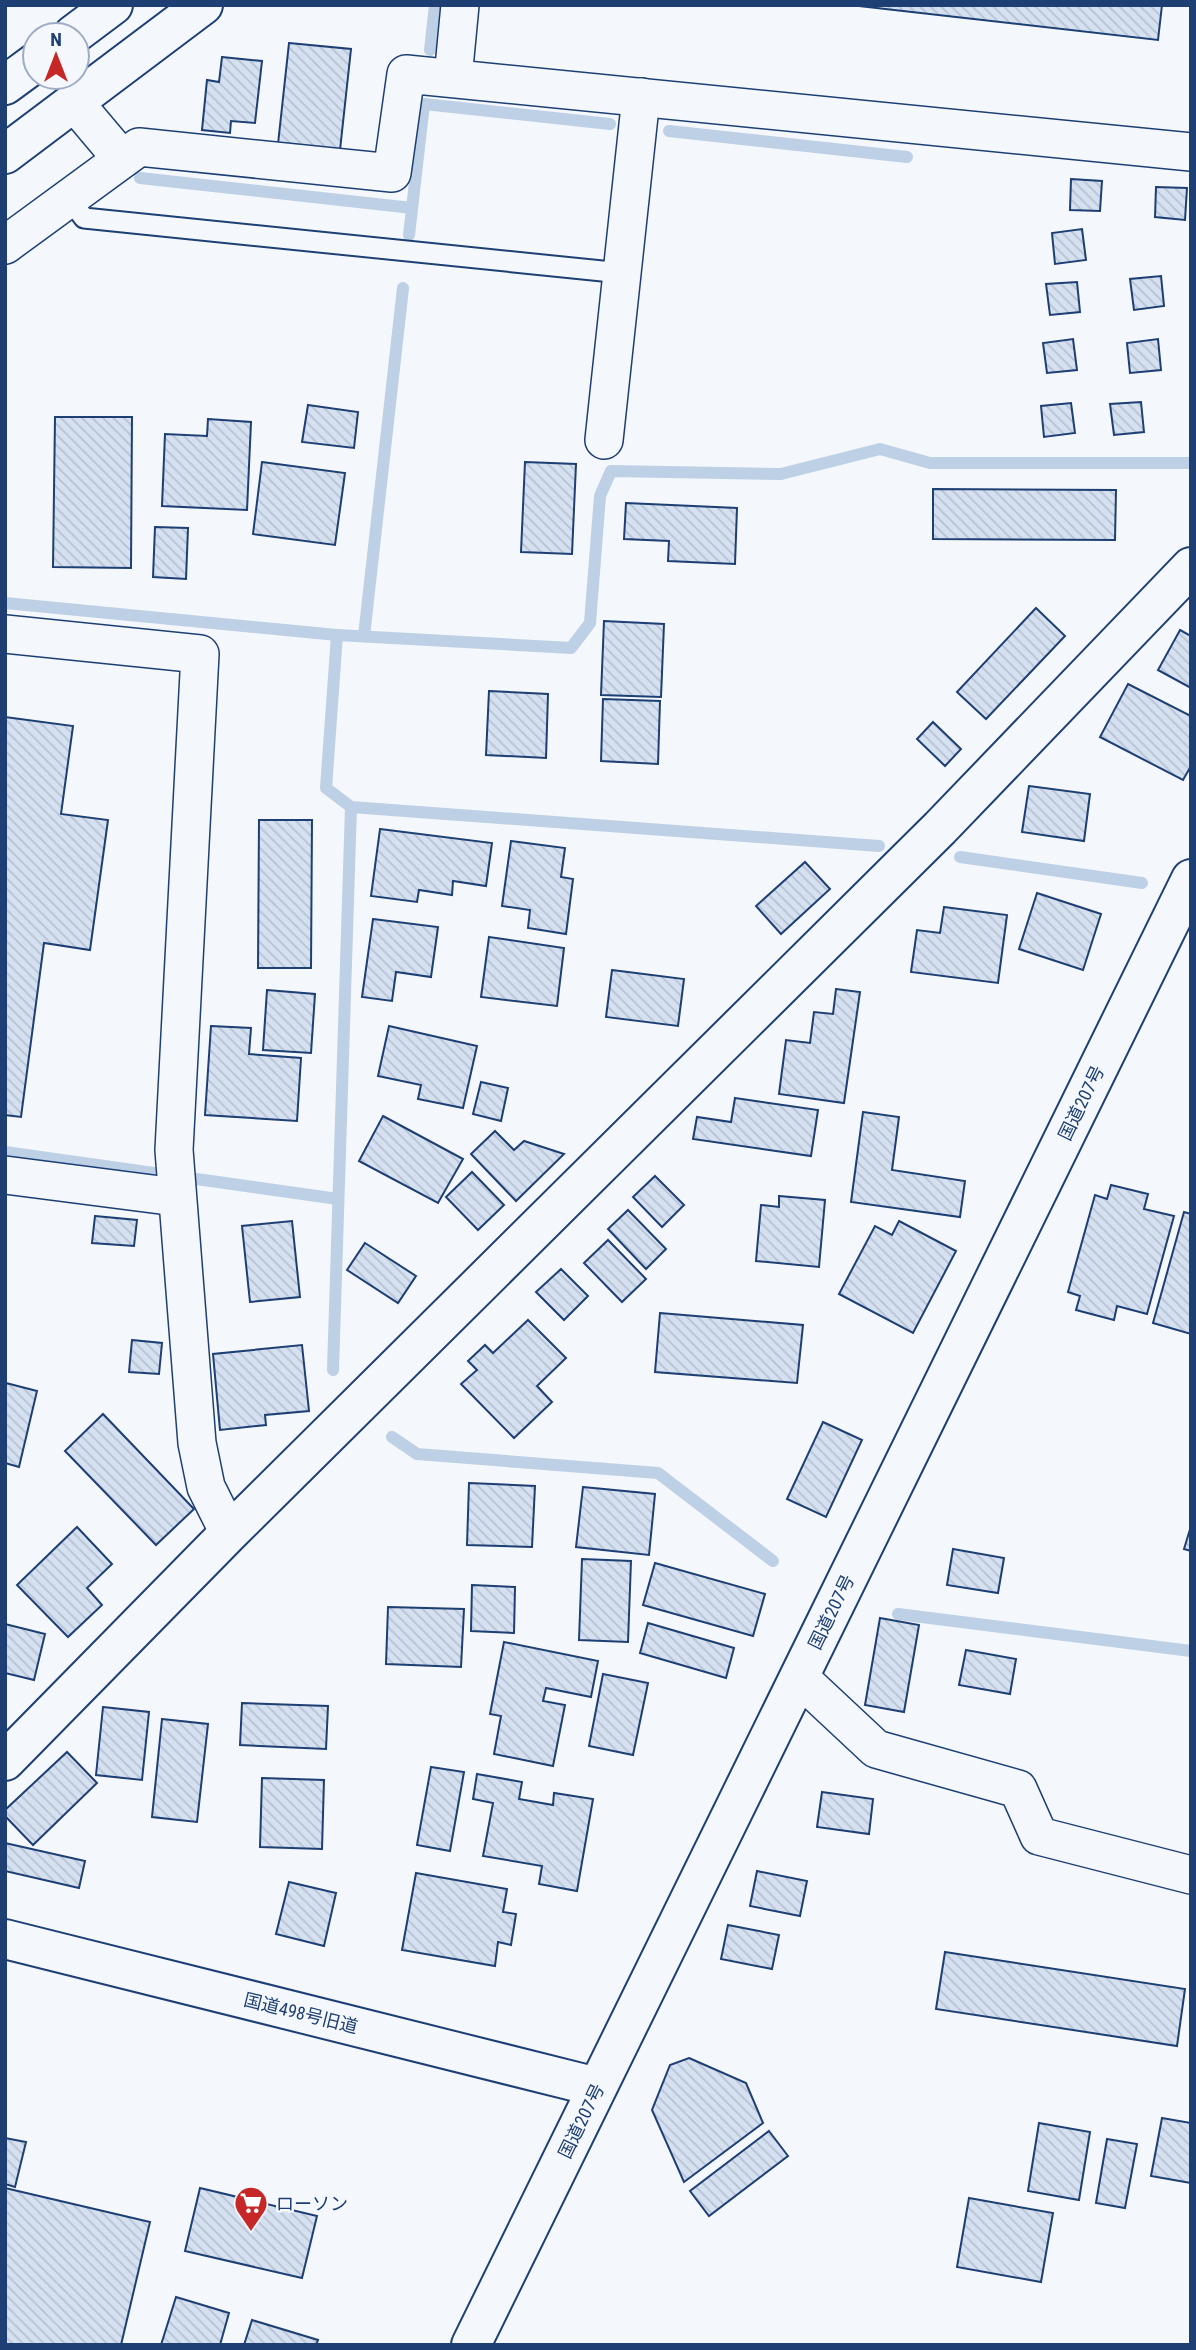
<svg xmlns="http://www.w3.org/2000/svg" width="1196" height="2350" font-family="'Roboto Condensed','Noto Sans JP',sans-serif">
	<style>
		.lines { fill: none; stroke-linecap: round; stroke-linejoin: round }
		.stream { stroke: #bed0e5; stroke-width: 12 }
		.building { fill: url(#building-back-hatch); stroke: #1d3f73; stroke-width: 2 }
		.service-casing { stroke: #1d3f73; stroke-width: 23 }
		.minor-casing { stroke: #1d3f73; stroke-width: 40 }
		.tertiary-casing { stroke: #1d3f73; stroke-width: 42 }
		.trunk-casing { stroke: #1d3f73; stroke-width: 42 }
		.service { stroke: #f4f7fb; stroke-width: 19 }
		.minor { stroke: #f4f7fb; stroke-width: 37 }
		.tertiary { stroke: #f4f7fb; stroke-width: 38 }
		.trunk { stroke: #f4f7fb; stroke-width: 38 }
		.labels { text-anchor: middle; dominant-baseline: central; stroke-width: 5; stroke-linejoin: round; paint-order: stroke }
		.street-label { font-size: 18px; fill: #1d3f73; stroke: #f4f7fb }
		.poi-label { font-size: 18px; fill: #1d3f73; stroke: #f4f7fb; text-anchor: start }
	</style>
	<defs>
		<pattern id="building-back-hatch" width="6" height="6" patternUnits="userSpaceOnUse" patternTransform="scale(1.75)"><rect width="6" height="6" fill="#d5e0f0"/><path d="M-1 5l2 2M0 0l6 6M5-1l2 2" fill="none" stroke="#b6c1d1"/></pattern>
	</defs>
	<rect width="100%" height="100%" fill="#f4f7fb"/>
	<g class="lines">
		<g class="stream">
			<path d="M430,50L435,5"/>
			<path d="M669,131L907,157"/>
			<path d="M140,178L412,208"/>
			<path d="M409,235L424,104L610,124"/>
			<path d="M5,603L337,635L571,648L590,623L600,496L611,471L781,474L880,449L930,463H1191"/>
			<path d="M337,635L326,788L351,807L879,846"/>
			<path d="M364,636L403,288"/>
			<path d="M960,857L1142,883"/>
			<path d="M5,1152L338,1199"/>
			<path d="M333,1370L351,807"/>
			<path d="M392,1437L417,1454L658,1473L773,1561"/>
			<path d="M898,1614L1191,1651"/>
		</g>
	</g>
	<g class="building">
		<path d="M850,5H1162L1158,40Z"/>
		<path d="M289,43L351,49L340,150L278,144Z"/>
		<path d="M222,57L262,61L255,123L231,121L230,133L202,130L207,80L219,82Z"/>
		<path d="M1071,179L1102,181L1100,211L1070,210Z"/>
		<path d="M1156,187L1187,188L1185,220L1155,217Z"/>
		<path d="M1082,229L1086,260L1055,264L1052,233Z"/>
		<path d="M1161,276L1164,306L1134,310L1130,279Z"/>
		<path d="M1077,282L1080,312L1050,315L1046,284Z"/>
		<path d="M1073,339L1077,370L1047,373L1043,343Z"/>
		<path d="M1158,339L1161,370L1130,373L1127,343Z"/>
		<path d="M1141,402L1144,432L1114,435L1110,404Z"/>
		<path d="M1071,403L1075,433L1044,437L1041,406Z"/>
		<path d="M308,405L358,412L354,448L302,442Z"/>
		<path d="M55,417H132L131,568L53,567Z"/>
		<path d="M208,419L251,422L247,510L162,506L165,434L207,436Z"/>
		<path d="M262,462L345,473L335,545L253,534Z"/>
		<path d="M525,462L576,464L572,554L521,552Z"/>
		<path d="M933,489L1116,490L1115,540L933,539Z"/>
		<path d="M626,503L737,508L735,564L668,561L669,541L624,539Z"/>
		<path d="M155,527L188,528L186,579L153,577Z"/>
		<path d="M1036,608L1065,636L986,719L957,692Z"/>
		<path d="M604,621L664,624L661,697L601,695Z"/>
		<path d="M1180,630L1191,636V688L1158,670Z"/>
		<path d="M1128,684L1191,716V766L1183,780L1100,737Z"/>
		<path d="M489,691L548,694L546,758L486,755Z"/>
		<path d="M603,699L660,701L658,764L601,761Z"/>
		<path d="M5,717L73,726L61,814L108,820L90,950L44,943L21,1117L5,1115Z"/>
		<path d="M933,722L961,749L945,766L917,739Z"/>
		<path d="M1029,786L1090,794L1084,841L1022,832Z"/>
		<path d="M259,820H312L311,968H258Z"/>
		<path d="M380,829L492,843L486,886L453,881L452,895L419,890L417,902L371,896Z"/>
		<path d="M511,841L565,848L561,877L573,879L566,934L528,928L530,910L502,906Z"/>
		<path d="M805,862L830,889L781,934L756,906Z"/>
		<path d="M1037,893L1101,914L1083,970L1019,949Z"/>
		<path d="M944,907L1007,915L998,983L911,972L917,930L940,933Z"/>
		<path d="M373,919L438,927L431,977L396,972L392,1001L362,997Z"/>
		<path d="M489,937L564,948L557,1006L481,997Z"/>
		<path d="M612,970L684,979L678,1026L606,1017Z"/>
		<path d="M836,989L860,992L844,1103L779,1094L786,1040L810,1043L814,1012L833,1014Z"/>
		<path d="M267,990L315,994L311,1053L263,1050Z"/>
		<path d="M211,1026L251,1028L249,1054L301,1058L297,1121L205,1115Z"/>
		<path d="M389,1026L477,1046L463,1108L418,1099L421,1085L378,1076Z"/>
		<path d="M481,1082L508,1088L501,1121L473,1114Z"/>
		<path d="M735,1098L818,1110L811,1156L693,1139L697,1117L731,1122Z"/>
		<path d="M863,1112L899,1117L892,1170L965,1181L960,1217L851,1202Z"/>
		<path d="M383,1116L463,1159L438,1203L359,1161Z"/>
		<path d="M495,1131L514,1150L524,1141L564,1154L516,1201L471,1154Z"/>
		<path d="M472,1172L504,1205L478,1230L446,1197Z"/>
		<path d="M655,1176L684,1205L662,1227L633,1197Z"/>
		<path d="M1111,1185L1148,1194L1144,1209L1174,1216L1147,1314L1117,1306L1114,1320L1076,1310L1080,1296L1068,1292L1095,1195L1107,1199Z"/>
		<path d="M779,1196L825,1200L819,1267L756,1261L761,1205L779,1207Z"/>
		<path d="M628,1210L666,1249L646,1269L608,1229Z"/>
		<path d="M1184,1212L1191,1214V1334L1153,1323Z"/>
		<path d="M95,1216L137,1220L134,1246L92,1243Z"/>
		<path d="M292,1221L300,1297L250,1302L242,1226Z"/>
		<path d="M899,1221L956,1251L913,1333L839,1294L875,1226L892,1235Z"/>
		<path d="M608,1240L646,1279L622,1302L584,1263Z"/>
		<path d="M365,1243L416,1276L398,1303L347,1270Z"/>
		<path d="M561,1269L588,1296L564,1320L536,1292Z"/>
		<path d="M660,1313L803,1325L797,1383L655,1372Z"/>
		<path d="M528,1320L566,1358L537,1386L552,1402L514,1438L461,1384L477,1370L468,1361L485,1345L493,1353Z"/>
		<path d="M132,1340L162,1343L159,1374L129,1372Z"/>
		<path d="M302,1345L309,1411L265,1415L266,1425L220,1430L213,1354Z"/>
		<path d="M6,1383L37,1391L19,1467L5,1463Z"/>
		<path d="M103,1414L194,1509L156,1545L65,1451Z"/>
		<path d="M823,1422L862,1440L826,1517L787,1499Z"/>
		<path d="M469,1483L535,1486L532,1547L467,1545Z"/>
		<path d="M583,1487L655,1494L649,1555L576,1547Z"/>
		<path d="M1191,1526V1551L1184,1549Z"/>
		<path d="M77,1527L112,1564L87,1588L102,1605L68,1637L17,1585Z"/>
		<path d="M953,1549L1004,1558L998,1593L947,1585Z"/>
		<path d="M582,1559L631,1561L628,1642L579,1640Z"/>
		<path d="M655,1563L765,1594L753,1636L643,1605Z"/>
		<path d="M472,1585L515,1587L514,1633L471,1631Z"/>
		<path d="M388,1607L464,1609L461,1667L386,1664Z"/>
		<path d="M880,1618L919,1625L904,1712L865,1705Z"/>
		<path d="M648,1623L734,1648L726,1678L640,1653Z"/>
		<path d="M5,1624L45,1634L34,1680L5,1673Z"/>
		<path d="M504,1642L598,1661L591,1697L546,1688L543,1701L565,1705L553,1766L494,1754L501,1716L490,1714Z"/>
		<path d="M966,1650L1016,1659L1010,1694L959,1685Z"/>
		<path d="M603,1674L648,1683L633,1755L589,1746Z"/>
		<path d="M242,1703L328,1706L326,1749L240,1745Z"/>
		<path d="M103,1707L149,1712L142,1780L96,1775Z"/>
		<path d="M162,1719L208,1724L197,1822L152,1817Z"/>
		<path d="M67,1752L97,1783L33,1845L5,1816V1810Z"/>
		<path d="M431,1767L464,1772L450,1851L417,1845Z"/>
		<path d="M477,1774L522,1782L519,1799L553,1805L554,1793L593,1799L577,1891L539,1884L542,1866L483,1856L493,1803L473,1799Z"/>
		<path d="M262,1778L324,1780L322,1849L260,1847Z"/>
		<path d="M822,1792L873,1799L869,1834L817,1827Z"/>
		<path d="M5,1843L85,1861L79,1888L5,1871Z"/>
		<path d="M757,1871L807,1881L800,1916L750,1906Z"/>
		<path d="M416,1873L507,1889L503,1912L516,1914L511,1945L498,1942L495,1966L402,1950Z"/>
		<path d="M289,1882L336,1893L324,1946L276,1934Z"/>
		<path d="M728,1925L779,1935L772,1969L721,1959Z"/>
		<path d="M945,1952L1185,1989L1177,2046L936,2009Z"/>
		<path d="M689,2058L746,2083L763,2123L684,2182L652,2110L670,2065Z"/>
		<path d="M1162,2118L1191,2123V2183L1151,2176Z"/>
		<path d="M1039,2123L1090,2132L1079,2200L1028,2191Z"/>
		<path d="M769,2131L788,2156L709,2216L690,2191Z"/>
		<path d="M5,2138L26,2142L15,2187L5,2184Z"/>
		<path d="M1107,2139L1137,2144L1125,2208L1096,2203Z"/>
		<path d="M5,2188L150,2222L121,2345H5Z"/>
		<path d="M200,2188L317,2216L302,2278L185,2251Z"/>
		<path d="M969,2198L1053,2213L1041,2282L957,2267Z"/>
		<path d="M176,2297L229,2313L220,2345H161Z"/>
		<path d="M252,2320L318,2340L316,2345H244Z"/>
	</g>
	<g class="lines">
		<defs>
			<path id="service" d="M69,198L84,218L622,273"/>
			<g id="minor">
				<path d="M453,78L460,5"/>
				<path d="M74,102L122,159"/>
				<path d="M5,245L139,147L392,173L406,74L1191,152"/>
				<path d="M604,440L641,97"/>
				<path d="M5,634L200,654L174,1150L197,1443L206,1487L229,1533"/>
				<path d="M5,1175L176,1197"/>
				<path d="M799,1677L876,1749L1018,1789L1039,1836L1191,1875"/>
			</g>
			<g id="tertiary">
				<path d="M5,1761L229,1533L940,828L1191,567"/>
				<path d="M5,1939L597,2087"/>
			</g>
			<g id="trunk">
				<path d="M73,35L113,5"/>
				<path d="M5,85L35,63"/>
				<path d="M5,154L203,5"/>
				<path d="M471,2345L1191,879"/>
			</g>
		</defs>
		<use href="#service" class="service-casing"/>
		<use href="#minor" class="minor-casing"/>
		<use href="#tertiary" class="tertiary-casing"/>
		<use href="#trunk" class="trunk-casing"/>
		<use href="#service" class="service"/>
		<use href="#minor" class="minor"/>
		<use href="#tertiary" class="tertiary"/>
		<use href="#trunk" class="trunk"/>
	</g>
	<defs>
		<symbol id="supermarket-pin" viewBox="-11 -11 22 30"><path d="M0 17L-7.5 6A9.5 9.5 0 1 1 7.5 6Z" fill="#c62828" stroke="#f4f7fb"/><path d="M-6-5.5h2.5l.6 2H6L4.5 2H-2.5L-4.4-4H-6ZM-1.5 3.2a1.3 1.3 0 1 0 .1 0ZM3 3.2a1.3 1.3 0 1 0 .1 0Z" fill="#fff"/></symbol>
	</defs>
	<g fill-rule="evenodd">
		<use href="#supermarket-pin" x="232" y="2184" width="38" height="52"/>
	</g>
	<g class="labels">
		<g class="street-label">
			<text transform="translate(1081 1103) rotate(-64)">国道207号</text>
			<text transform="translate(831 1612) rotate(-64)">国道207号</text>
			<text transform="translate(301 2013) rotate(14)">国道498号旧道</text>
			<text transform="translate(581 2121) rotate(-64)">国道207号</text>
		</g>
		<g class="poi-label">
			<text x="276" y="2203">ローソン</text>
		</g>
	</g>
	<rect width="1196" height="2350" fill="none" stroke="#1d3f73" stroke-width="14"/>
	<g transform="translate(56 56)"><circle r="33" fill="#f4f7fb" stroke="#9eadc5" stroke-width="2"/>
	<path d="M0-5L12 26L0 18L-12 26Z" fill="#c62828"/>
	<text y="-10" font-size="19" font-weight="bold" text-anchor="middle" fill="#1d3f73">N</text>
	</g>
</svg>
